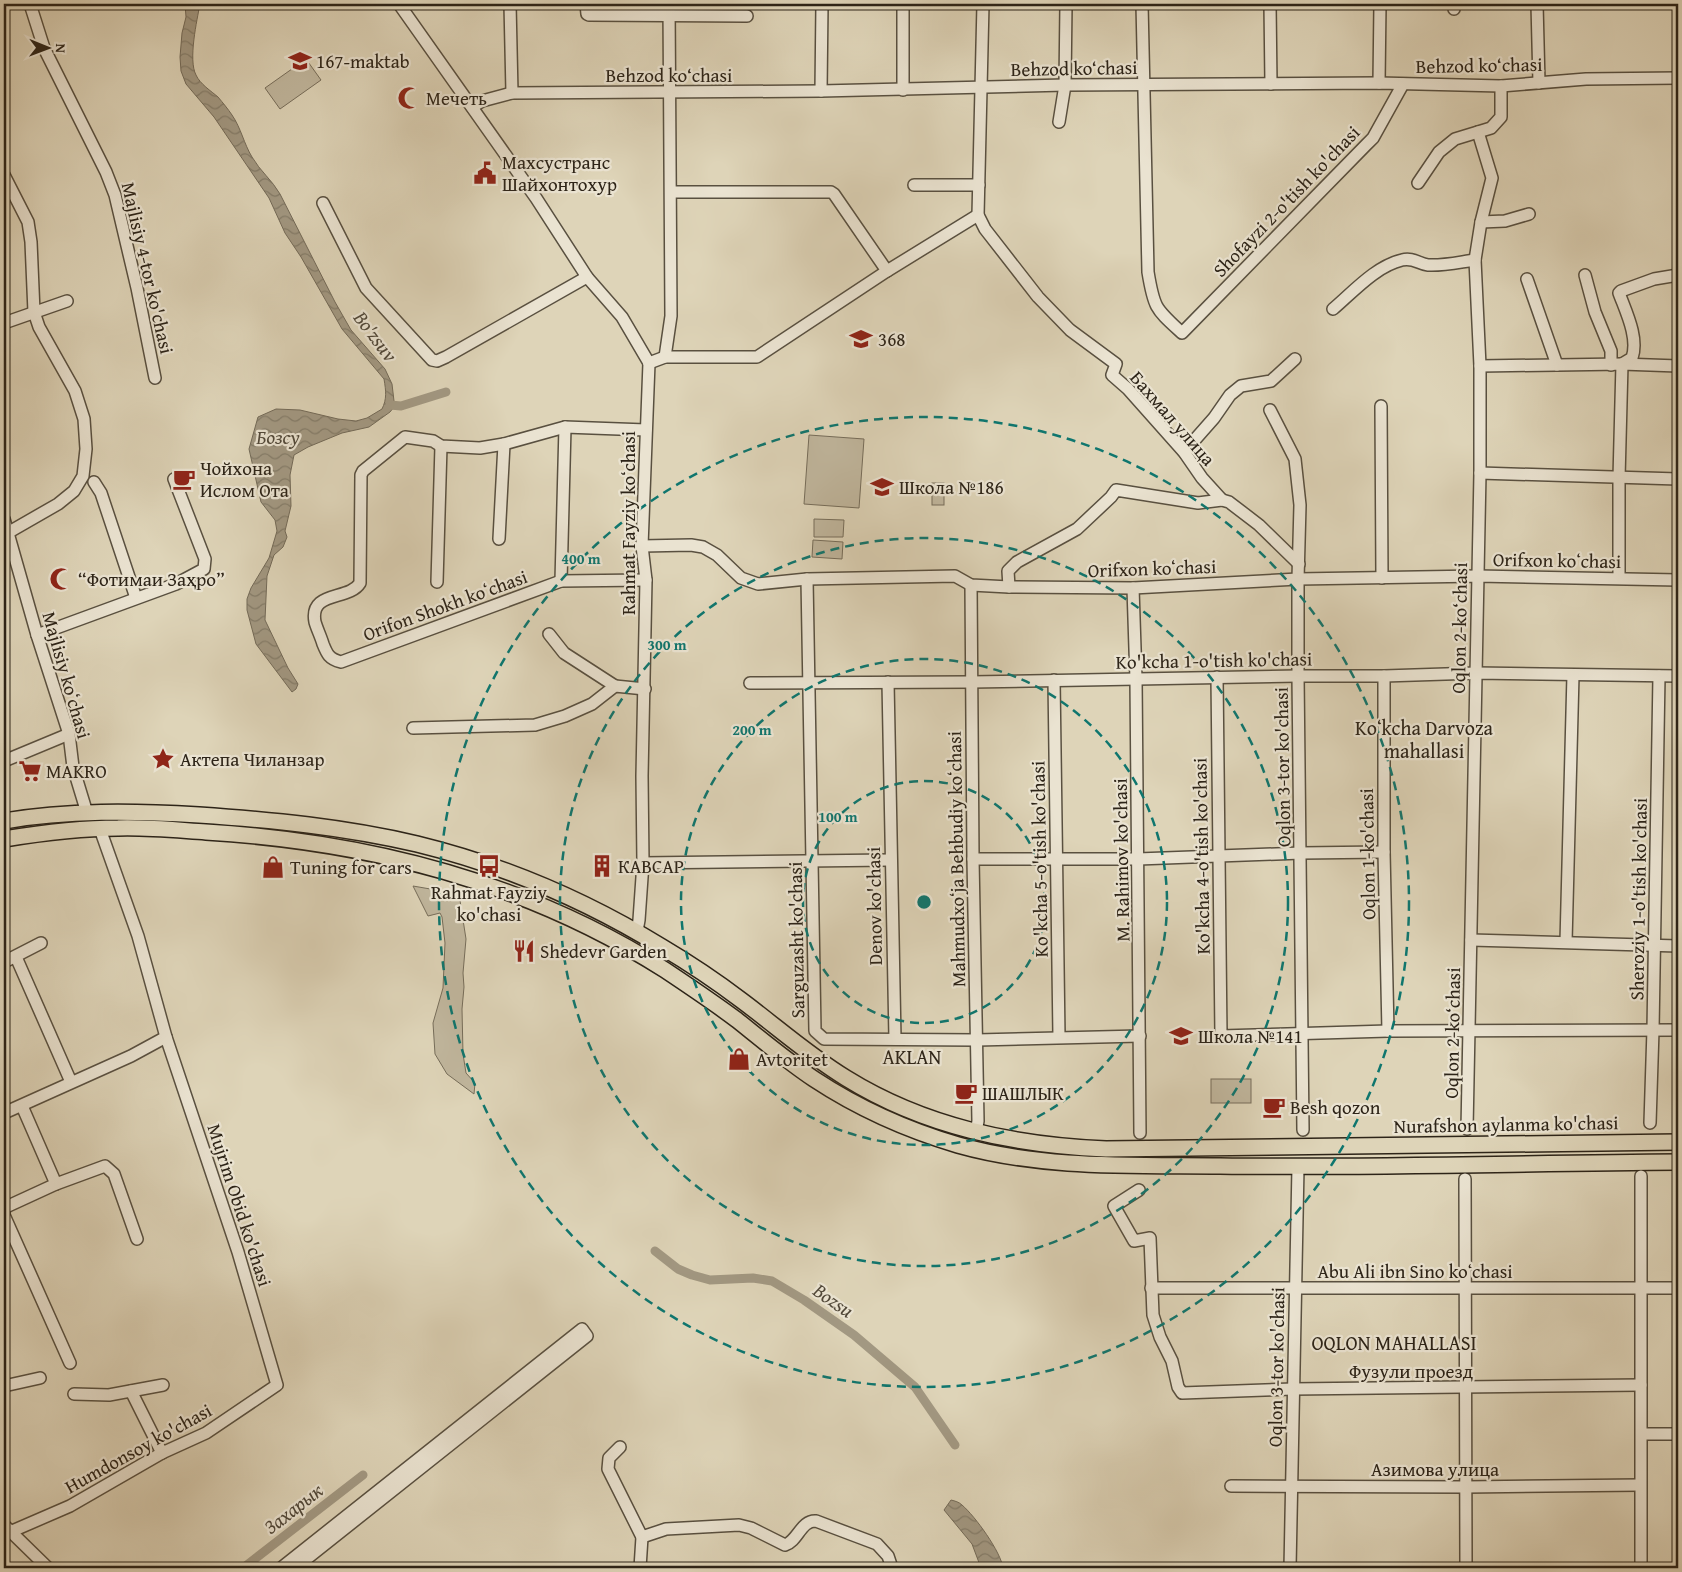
<svg xmlns="http://www.w3.org/2000/svg" width="1682" height="1572" font-family="'Gentium Book Plus',serif">
	<style>
		.grass { fill: #c0b69d; stroke: #766d5a }
		.water { fill: url(#water-waves); stroke: #736a58 }
		.lines { fill: none; stroke-linecap: round; stroke-linejoin: round }
		.canal { stroke: #a29882; stroke-width: 9 }
		.minor-casing { stroke: #595040; stroke-width: 14 }
		.major-casing { stroke: #2d2418; stroke-width: 18 }
		.minor { stroke: #eae3d1; stroke-width: 11 }
		.major { stroke: #ded4b8; stroke-width: 15 }
		.ring { fill: none; stroke: #0f766e; stroke-width: 2.5; stroke-dasharray: 9 6 }
		.labels { text-anchor: middle; dominant-baseline: central; stroke-width: 4.5; stroke-linejoin: round; paint-order: stroke }
		.poi-label { font-size: 19px; fill: #2d2418; stroke: #eae3d1; text-anchor: start }
		.street-label { font-size: 19px; fill: #2d2418; stroke: #eae3d1 }
		.water-label { font-size: 20px; font-style: italic; fill: #504738; stroke: #eae3d1 }
		.neighbourhood-label { font-size: 20px; fill: #2d2418; stroke: #eae3d1 }
		.centre { fill: #0f766e; stroke: #eae3d1; stroke-width: 2.5 }
		.ring-label { font-size: 15px; text-anchor: middle; font-weight: bold; fill: #0f766e; stroke: #eae3d1; stroke-width: 4.5; stroke-linejoin: round; paint-order: stroke }
	</style>
	<defs>
		<pattern id="water-waves" width="16" height="10" patternUnits="userSpaceOnUse" patternTransform="scale(1.25)"><rect width="16" height="10" fill="#a29882"/><path d="M0 5q4-4 8 0t8 0" fill="none" stroke="#847c69"/></pattern>
	</defs>
	<rect width="100%" height="100%" fill="#ded4b8"/>
	<filter id="stains"><feTurbulence type="fractalNoise" baseFrequency=".004" numOctaves="4"/><feColorMatrix values="0 0 0 0 .2 0 0 0 0 .09 0 0 0 0 .02 0 0 0 .5 -.17"/></filter>
	<radialGradient id="worn" r=".72"><stop offset=".6" stop-color="#630" stop-opacity="0"/><stop offset="1" stop-color="#630" stop-opacity=".3"/></radialGradient>
	<g class="grass">
		<path d="M306,59L321,80L280,109L265,88Z"/>
		<path d="M809,435L864,439L859,508L804,504Z"/>
		<rect x="932" y="483" width="12" height="22"/>
		<path d="M814,519L844,520L843,537H814Z"/>
		<path d="M813,540L843,542L842,559L812,557Z"/>
		<path d="M413,886L459,894L466,939L463,973L464,987L462,1009L463,1054L466,1073L475,1083L474,1094L447,1074L435,1054L433,1023L443,988L445,943L442,917L440,913L428,916Z"/>
		<rect x="1211" y="1079" width="40" height="24"/>
	</g>
	<g class="water">
		<path d="M185,4H200C197,20 188,60 196,75C200,84 211,91 218,97C223,103 228,109 232,115C241,128 244,144 252,157C260,171 272,180 280,194L335,302L351,330L385,369L392,384L394,401V407L390,412L369,427L342,433L308,447L294,455L290,475L291,506L285,531L287,537L283,547L274,555L267,576L265,620L288,668L298,684L296,689L292,692L256,644L247,610V599L251,588L269,558L277,531L275,520L261,502L249,449L258,417L276,409L300,410L338,419L356,421L367,418L382,409C387,399 386,391 384,379L342,329L301,257L285,233L269,198L214,117L186,84L181,71L180,57L182,33L186,17Z"/>
		<path d="M951,1500C955,1501 959,1502 962,1505C975,1516 1001,1552 1003,1568H981L972,1544L944,1510Z"/>
	</g>
	<g class="lines">
		<g class="canal">
			<path d="M390,405L401,406L446,392"/>
			<path d="M655,1251L678,1269L692,1275L710,1280L753,1278L772,1281L804,1300L854,1335L915,1387L955,1445"/>
			<path d="M243,1568L363,1475"/>
		</g>
		<defs>
			<g id="minor">
				<path d="M30,4L44,48L106,172L115,195L137,288L155,378"/>
				<path d="M399,4L536,198L587,277L622,317L649,363"/>
				<path d="M510,4L512,93"/>
				<path d="M586,4L587,14L589,15L747,16"/>
				<path d="M903,4V90"/>
				<path d="M983,4L978,215L985,229L1038,297L1070,330L1116,364L1112,375L1128,389L1184,452L1202,478L1222,500"/>
				<path d="M1142,4L1148,272C1154,309 1156,309 1182,333L1366,145L1373,138L1403,84"/>
				<path d="M1270,4L1271,84"/>
				<path d="M1537,4L1539,83"/>
				<path d="M1454,9V4"/>
				<path d="M1379,83L1380,4"/>
				<path d="M821,91L822,4"/>
				<path d="M472,107L482,101L512,93L821,91L1065,85L1379,83L1501,86L1586,79L1678,78"/>
				<path d="M1059,122L1065,85L1066,4"/>
				<path d="M4,175L28,222L31,242L34,312L39,327L75,391L84,419L86,449L83,476L74,491L58,504L4,535"/>
				<path d="M1418,183L1439,152L1455,139L1491,128L1501,117V86"/>
				<path d="M914,185H979"/>
				<path d="M671,192H831L834,194L887,271"/>
				<path d="M323,203L366,288L432,360L437,361L446,357L587,277"/>
				<path d="M1481,222L1505,221L1529,214"/>
				<path d="M1585,275L1595,312L1611,351V365"/>
				<path d="M1527,279L1557,365"/>
				<path d="M1333,309C1353,292 1376,266 1402,260C1413,257 1419,264 1428,265C1443,266 1460,262 1475,260"/>
				<path d="M4,323L67,301"/>
				<path d="M665,357L671,316L669,4"/>
				<path d="M649,363L665,357H757L887,271L978,215"/>
				<path d="M1480,366L1622,364L1678,366"/>
				<path d="M1381,406L1382,578"/>
				<path d="M1270,410L1295,459L1300,505L1298,579V676L1303,1130"/>
				<path d="M1184,452L1214,418L1230,395L1241,386L1271,381L1295,359"/>
				<path d="M1480,473L1678,479"/>
				<path d="M94,482L101,493L136,598"/>
				<path d="M4,519L37,635L69,734L73,767L87,813"/>
				<path d="M499,539L504,444"/>
				<path d="M642,546L691,545L703,547L717,555L741,578L758,584L807,579L955,576L971,585L1009,587L1133,588L1298,579L1478,576L1678,580"/>
				<path d="M1619,578V478L1622,364L1632,358C1639,338 1626,312 1619,293L1621,291L1654,279L1678,275"/>
				<path d="M807,579L815,1031L824,1039L977,1040L1140,1036"/>
				<path d="M646,580L561,581L341,662C329,659 327,654 323,644C321,637 317,629 315,622C309,590 349,601 360,583L361,475L363,471L405,437L433,441L441,446L480,448L504,444L565,427L646,430"/>
				<path d="M561,581L565,427"/>
				<path d="M437,582L441,446"/>
				<path d="M971,585L973,859L978,1121L976,1132"/>
				<path d="M1009,587L1008,571L1017,562L1077,529L1111,497L1116,490L1198,503L1222,500L1229,502L1259,525L1299,564"/>
				<path d="M1133,588L1136,679L1140,1133"/>
				<path d="M549,634L564,653L615,686"/>
				<path d="M37,635L176,584L204,569L205,559L174,479"/>
				<path d="M1384,676V852L1388,1031"/>
				<path d="M1217,677L1221,1036L1388,1031L1678,1030"/>
				<path d="M1054,680L1059,1037"/>
				<path d="M888,682L895,1039"/>
				<path d="M750,683L971,682L1298,676H1384L1476,673L1678,676"/>
				<path d="M413,728L535,725L565,716L592,704L615,686L645,689"/>
				<path d="M4,761L69,734"/>
				<path d="M973,859H1138L1301,853L1384,852"/>
				<path d="M643,863L890,860"/>
				<path d="M637,931L639,920L643,863L642,776L646,580L642,546L649,363"/>
				<path d="M1471,940L1678,946"/>
				<path d="M1566,942L1573,675"/>
				<path d="M16,957L71,1082"/>
				<path d="M4,962L41,943"/>
				<path d="M22,1106L56,1184"/>
				<path d="M4,1113L131,1056L166,1037"/>
				<path d="M1650,1123L1653,1030L1659,676"/>
				<path d="M1467,1129L1480,473V366L1475,260L1481,222L1492,178L1478,132"/>
				<path d="M1641,1176V1568"/>
				<path d="M1465,1179L1466,1568"/>
				<path d="M1139,1190L1114,1206L1134,1241L1150,1238L1153,1315L1160,1337L1172,1361L1178,1387L1182,1393L1293,1389L1641,1385"/>
				<path d="M4,1211L6,1207L56,1184L105,1166L114,1174L137,1239"/>
				<path d="M4,1215L70,1363"/>
				<path d="M1151,1288H1678"/>
				<path d="M4,1386L40,1378"/>
				<path d="M131,1391L162,1453"/>
				<path d="M74,1394L109,1395L163,1385"/>
				<path d="M1642,1434H1678"/>
				<path d="M620,1447L609,1458L608,1469L642,1537L640,1568"/>
				<path d="M1231,1486L1466,1487L1640,1485"/>
				<path d="M4,1525L48,1568"/>
				<path d="M10,1532L70,1506L162,1453L206,1433L277,1385L238,1252L166,1037L138,936L100,829"/>
				<path d="M642,1537L666,1529L739,1525L751,1528L785,1545C798,1541 801,1520 816,1521L877,1544L888,1556L892,1568"/>
				<path d="M281,1568L582,1329L587,1336L295,1568"/>
				<path d="M1290,1568L1298,1167"/>
			</g>
			<g id="major">
				<path d="M4,821C68,810 134,811 199,815C272,820 345,827 417,844C503,865 587,901 662,947C689,963 716,981 741,1000C776,1026 808,1055 846,1078C925,1127 1014,1145 1106,1149L1678,1142"/>
				<path d="M4,839C41,833 80,828 118,828C147,827 176,830 206,832C369,842 525,881 665,970C689,986 713,1002 737,1020C762,1040 787,1061 814,1079C858,1108 907,1130 958,1145C1043,1169 1132,1165 1220,1166C1373,1168 1526,1163 1678,1162"/>
			</g>
		</defs>
		<use href="#minor" class="minor-casing"/>
		<use href="#major" class="major-casing"/>
		<use href="#minor" class="minor"/>
		<use href="#major" class="major"/>
	</g>
	<g class="ring">
		<circle cx="924" cy="902" r="121"/>
		<circle cx="924" cy="902" r="243"/>
		<circle cx="924" cy="902" r="364"/>
		<circle cx="924" cy="902" r="485"/>
	</g>
	<defs>
		<symbol id="school-bare" viewBox="-9 -9 18 18"><path d="M0-5L7-2L0 1L-7-2ZM-4 1L0 2.5L4 1V4Q0 6-4 4Z" fill="#8f2418" stroke="#eae3d1" stroke-width="2.5" paint-order="stroke"/></symbol>
		<symbol id="mosque-bare" viewBox="-9 -9 18 18"><path d="M3.5-4.9A6 6 0 1 0 3.5 4.9A5 5 0 1 1 3.5-4.9Z" fill="#8f2418" stroke="#eae3d1" stroke-width="2.5" paint-order="stroke"/></symbol>
		<symbol id="civic-bare" viewBox="-9 -9 18 18"><path d="M-.6-6.5H3V-4.5H.6V-3L4-1V1h2V6H-6V1h2V-1L-.6-3ZM-1.2 2.5V6h2.4V2.5Z" fill="#8f2418" stroke="#eae3d1" stroke-width="2.5" paint-order="stroke"/></symbol>
		<symbol id="cafe-bare" viewBox="-9 -9 18 18"><path d="M-5.5-4.5H6V0H3Q3 3.5 0 3.5H-2.5Q-5.5 3.5-5.5 0ZM3-3.2v2h1.7v-2ZM-6 4.5H4V6H-6Z" fill="#8f2418" stroke="#eae3d1" stroke-width="2.5" paint-order="stroke"/></symbol>
		<symbol id="sight-bare" viewBox="-9 -9 18 18"><path d="M0-6L1.8-2.2L6-1.7L2.9 1.2L3.7 5.4L0 3.3L-3.7 5.4L-2.9 1.2L-6-1.7L-1.8-2.2Z" fill="#8f2418" stroke="#eae3d1" stroke-width="2.5" paint-order="stroke"/></symbol>
		<symbol id="supermarket-bare" viewBox="-9 -9 18 18"><path d="M-6-5.5h2.5l.6 2H6L4.5 2H-2.5L-4.4-4H-6ZM-1.5 3.2a1.3 1.3 0 1 0 .1 0ZM3 3.2a1.3 1.3 0 1 0 .1 0Z" fill="#8f2418" stroke="#eae3d1" stroke-width="2.5" paint-order="stroke"/></symbol>
		<symbol id="bus-bare" viewBox="-9 -9 18 18"><path d="M-5-6H5V4H4V6H2V4H-2V6H-4V4H-5ZM-3.5-4V0h7V-4ZM-3.5 1.2v1.5H-2V1.2ZM2 1.2v1.5H3.5V1.2Z" fill="#8f2418" stroke="#eae3d1" stroke-width="2.5" paint-order="stroke"/></symbol>
		<symbol id="building-bare" viewBox="-9 -9 18 18"><path d="M-4-6H4V6H1V3H-1V6H-4ZM-2.5-4.3h1.7v1.8h-1.7ZM.8-4.3h1.7v1.8H.8ZM-2.5-1h1.7V.8h-1.7ZM.8-1h1.7V.8H.8Z" fill="#8f2418" stroke="#eae3d1" stroke-width="2.5" paint-order="stroke"/></symbol>
		<symbol id="shop-bare" viewBox="-9 -9 18 18"><path d="M-5-2.5h2.3a2.7 3.5 0 0 1 5.4 0H5L5.5 6h-11ZM-1.5-2.5h3a1.5 2.3 0 0 0-3 0Z" fill="#8f2418" stroke="#eae3d1" stroke-width="2.5" paint-order="stroke"/></symbol>
		<symbol id="restaurant-bare" viewBox="-9 -9 18 18"><path d="M-5-6h1v4h1v-4h1v4h1v-4h1v5L-1.5 .5V6h-2V.5L-5-1ZM5-6V6H3V1.5H1.5Q1.5-4 5-6Z" fill="#8f2418" stroke="#eae3d1" stroke-width="2.5" paint-order="stroke"/></symbol>
	</defs>
	<g fill-rule="evenodd">
		<use href="#school-bare" x="284" y="45" width="32" height="32"/>
		<use href="#mosque-bare" x="393" y="82" width="32" height="32"/>
		<use href="#civic-bare" x="469" y="157" width="32" height="32"/>
		<use href="#school-bare" x="845" y="323" width="32" height="32"/>
		<use href="#cafe-bare" x="168" y="463" width="32" height="32"/>
		<use href="#school-bare" x="866" y="471" width="32" height="32"/>
		<use href="#mosque-bare" x="45" y="563" width="32" height="32"/>
		<use href="#sight-bare" x="147" y="743" width="32" height="32"/>
		<use href="#supermarket-bare" x="14" y="755" width="32" height="32"/>
		<use href="#bus-bare" x="473" y="850" width="32" height="32"/>
		<use href="#building-bare" x="586" y="850" width="32" height="32"/>
		<use href="#shop-bare" x="257" y="851" width="32" height="32"/>
		<use href="#restaurant-bare" x="508" y="935" width="32" height="32"/>
		<use href="#school-bare" x="1165" y="1020" width="32" height="32"/>
		<use href="#shop-bare" x="723" y="1043" width="32" height="32"/>
		<use href="#cafe-bare" x="950" y="1077" width="32" height="32"/>
		<use href="#cafe-bare" x="1258" y="1091" width="32" height="32"/>
	</g>
	<g class="labels">
		<g class="poi-label">
			<text x="316" y="61">167-maktab</text>
			<text x="426" y="98">Мечеть</text>
			<text x="502" y="162">Махсустранс<tspan x="502" dy="22">Шайхонтохур</tspan></text>
			<text x="878" y="339">368</text>
			<text x="200" y="468">Чойхона<tspan x="200" dy="22">Ислом Ота</tspan></text>
			<text x="899" y="487">Школа №186</text>
			<text x="78" y="579">“Фотимаи Заҳро”</text>
			<text x="180" y="759">Актепа Чиланзар</text>
			<text x="46" y="771">MAKRO</text>
			<text x="618" y="866">КАВСАР</text>
			<text x="290" y="867">Tuning for cars</text>
			<text x="489" y="892" text-anchor="middle">Rahmat Fayziy<tspan x="489" dy="22">ko'chasi</tspan></text>
			<text x="540" y="951">Shedevr Garden</text>
			<text x="1198" y="1036">Школа №141</text>
			<text x="756" y="1059">Avtoritet</text>
			<text x="982" y="1093">ШАШЛЫК</text>
			<text x="1290" y="1107">Besh qozon</text>
		</g>
		<g class="street-label">
			<text transform="translate(1479 65) rotate(-1)">Behzod ko‘chasi</text>
			<text transform="translate(1074 68) rotate(-1)">Behzod ko‘chasi</text>
			<text x="669" y="75">Behzod ko‘chasi</text>
			<text transform="translate(1286 201) rotate(-46)">Shofayzi 2-o'tish ko'chasi</text>
			<text transform="translate(148 268) rotate(77)">Majlisiy 4-tor ko'chasi</text>
			<text transform="translate(1173 418) rotate(49)">Бахмал улица</text>
			<text transform="translate(628 523) rotate(-90)">Rahmat Fayziy koʻchasi</text>
			<text transform="translate(1557 560) rotate(1)">Orifxon koʻchasi</text>
			<text transform="translate(1152 568) rotate(-2)">Orifxon koʻchasi</text>
			<text transform="translate(445 605) rotate(-20)">Orifon Shokh koʻchasi</text>
			<text transform="translate(1459 628) rotate(-89)">Oqlon 2-ko‘chasi</text>
			<text transform="translate(1214 660) rotate(-1)">Ko'kcha 1-o'tish ko'chasi</text>
			<text transform="translate(67 675) rotate(74)">Majlisiy koʻchasi</text>
			<text transform="translate(1282 767) rotate(-91)">Oqlon 3-tor ko'chasi</text>
			<text transform="translate(1367 854) rotate(-91)">Oqlon 1-ko'chasi</text>
			<text transform="translate(1201 856) rotate(-91)">Ko'kcha 4-o'tish ko'chasi</text>
			<text transform="translate(956 859) rotate(-91)">Mahmudxoʻja Behbudiy koʻchasi</text>
			<text transform="translate(1039 859) rotate(-91)">Ko'kcha 5-o'tish ko'chasi</text>
			<text transform="translate(1121 860) rotate(-91)">M. Rahimov ko'chasi</text>
			<text transform="translate(1638 899) rotate(-89)">Sheroziy 1-o'tish ko'chasi</text>
			<text transform="translate(874 906) rotate(-91)">Denov ko'chasi</text>
			<text transform="translate(796 940) rotate(-91)">Sarguzasht ko'chasi</text>
			<text transform="translate(1452 1033) rotate(-89)">Oqlon 2-ko‘chasi</text>
			<text transform="translate(1506 1124) rotate(-1)">Nurafshon aylanma ko'chasi</text>
			<text transform="translate(240 1205) rotate(72)">Mujrim Obid ko'chasi</text>
			<text x="1415" y="1271">Abu Ali ibn Sino koʻchasi</text>
			<text transform="translate(1276 1367) rotate(-89)">Oqlon 3-tor ko'chasi</text>
			<text x="1411" y="1371">Фузули проезд</text>
			<text transform="translate(138 1448) rotate(-29)">Humdonsoy ko'chasi</text>
			<text x="1435" y="1469">Азимова улица</text>
		</g>
		<g class="water-label">
			<text transform="translate(376 336) rotate(53)">Bo'zsuv</text>
			<text x="278" y="436">Бозсу</text>
			<text transform="translate(834 1300) rotate(35)">Bozsu</text>
			<text transform="translate(293 1508) rotate(-38)">Захарык</text>
		</g>
		<g class="neighbourhood-label">
			<text x="1424" y="727">Koʻkcha Darvoza<tspan x="1424" dy="23">mahallasi</tspan></text>
			<text x="912" y="1056">AKLAN</text>
			<text x="1394" y="1342">OQLON MAHALLASI</text>
		</g>
	</g>
	<circle cx="924" cy="902" r="8" class="centre"/>
	<g class="ring-label">
		<text x="581" y="564">400 m</text>
		<text x="667" y="650">300 m</text>
		<text x="752" y="735">200 m</text>
		<text x="838" y="822">100 m</text>
	</g>
	<rect width="1682" height="1572" fill="none" stroke="#ded4b8" stroke-width="20"/>
	<rect x="5" y="5" width="1672" height="1562" fill="none" stroke="#2d2418" stroke-width="2.5"/>
	<rect x="10" y="10" width="1662" height="1552" fill="none" stroke="#2d2418"/>
	<g transform="translate(48 48) rotate(91)" stroke="#eae3d1" stroke-width="4" paint-order="stroke">
	<path d="M0-4L9 19L0 12L-9 19Z" fill="#2d2418"/>
	<text y="-8" font-size="14" font-weight="bold" text-anchor="middle" fill="#2d2418">N</text>
	</g>
	<rect width="100%" height="100%" filter="url(#stains)"/>
	<rect width="100%" height="100%" fill="url(#worn)"/>
</svg>
